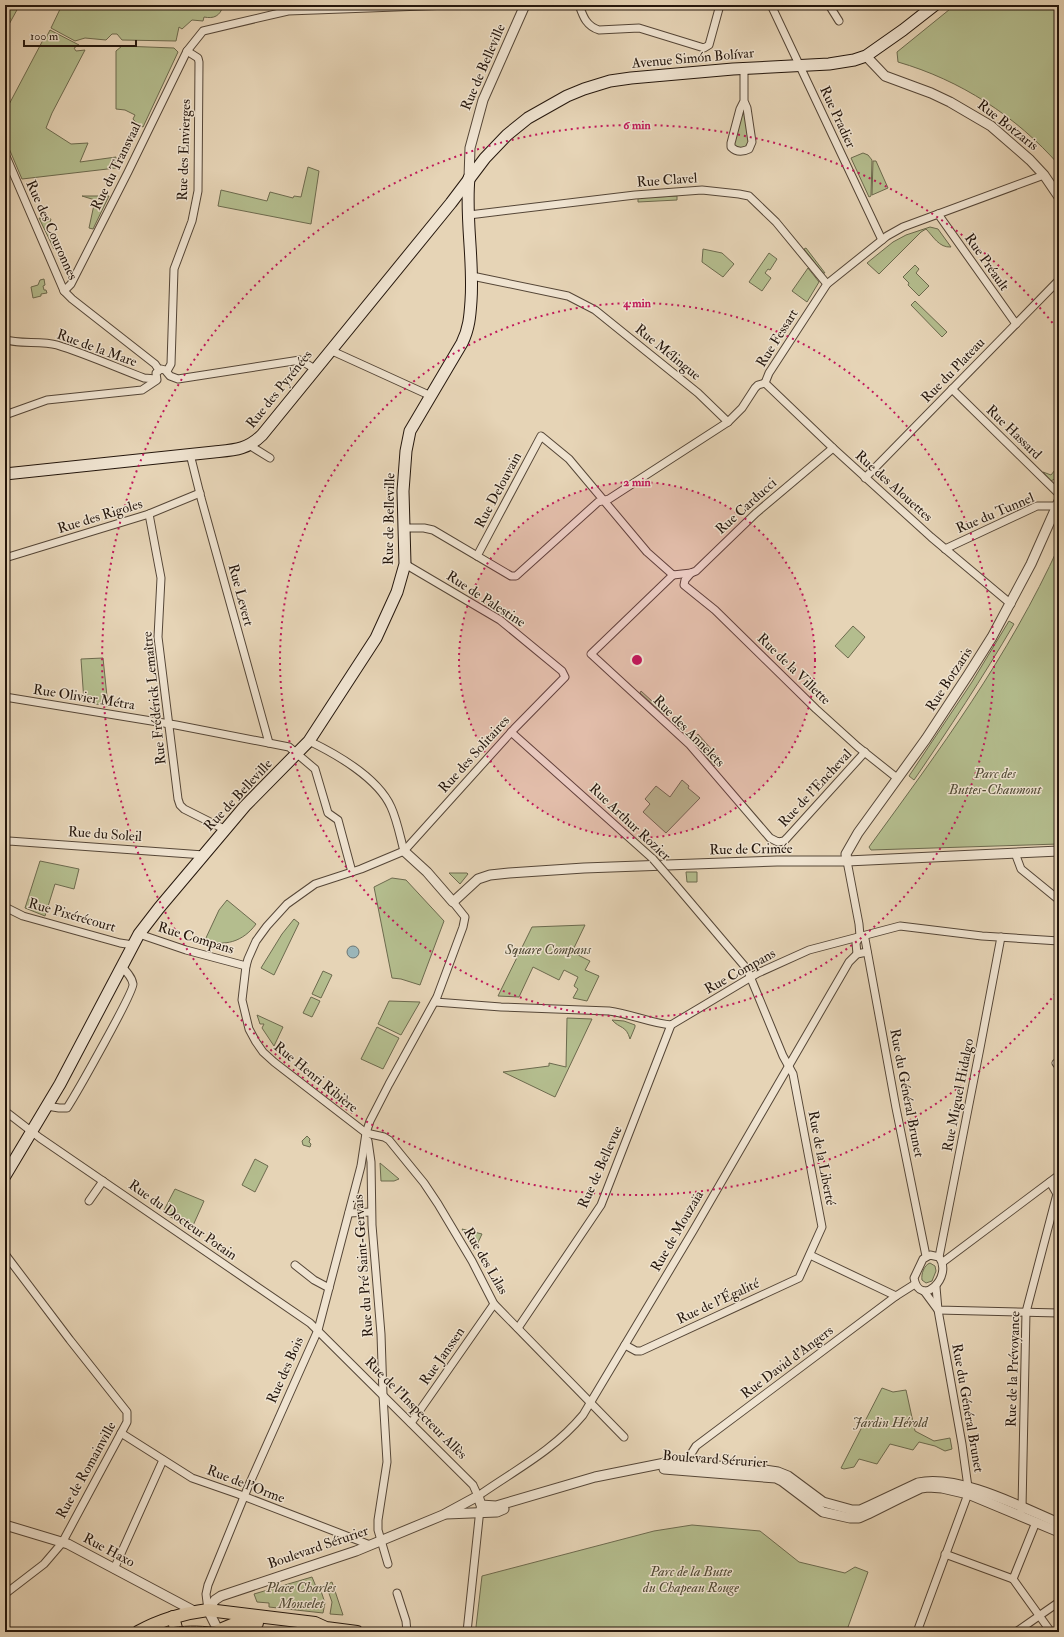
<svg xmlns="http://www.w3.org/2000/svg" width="1064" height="1637" font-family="'IM FELL Double Pica',serif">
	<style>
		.green { fill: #b4bd8e; stroke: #6c6a4e }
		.water { fill: #9ab5b8; stroke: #6b7674 }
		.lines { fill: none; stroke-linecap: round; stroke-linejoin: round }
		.minor-casing { stroke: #554637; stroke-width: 9 }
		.tertiary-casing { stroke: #554637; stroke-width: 11 }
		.secondary-casing { stroke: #25170d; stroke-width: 13 }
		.primary-casing { stroke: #25170d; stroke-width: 14 }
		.minor { stroke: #efe3d0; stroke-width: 7 }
		.tertiary { stroke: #efe3d0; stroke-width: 9 }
		.secondary { stroke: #efe3d0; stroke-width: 11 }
		.primary { stroke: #e6d4b6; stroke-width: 12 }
		.tram { stroke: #25170d; stroke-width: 1 }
		.minor-bridge-casing { stroke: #554637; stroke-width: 9; stroke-linecap: butt }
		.minor-bridge { stroke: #efe3d0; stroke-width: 7 }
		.ring { fill: none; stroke: #c2185b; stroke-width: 2; stroke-dasharray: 2 4 }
		.labels { text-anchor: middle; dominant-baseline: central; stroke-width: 3; stroke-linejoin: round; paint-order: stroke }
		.street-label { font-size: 14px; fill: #25170d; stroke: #efe3d0 }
		.park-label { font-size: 14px; font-style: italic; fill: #504934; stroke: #efe3d0 }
		.centre { fill: #c2185b; stroke: #efe3d0; stroke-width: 2 }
		.ring-label { font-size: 12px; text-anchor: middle; font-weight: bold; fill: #c2185b; stroke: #efe3d0; stroke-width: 3; stroke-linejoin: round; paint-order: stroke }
	</style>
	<rect width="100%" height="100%" fill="#e6d4b6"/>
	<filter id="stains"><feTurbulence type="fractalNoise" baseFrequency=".005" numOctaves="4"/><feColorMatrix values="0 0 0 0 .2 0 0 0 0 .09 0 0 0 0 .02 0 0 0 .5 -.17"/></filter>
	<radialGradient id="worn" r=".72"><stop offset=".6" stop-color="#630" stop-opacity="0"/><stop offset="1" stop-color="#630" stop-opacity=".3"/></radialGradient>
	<g class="green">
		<path d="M5,5H13L18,8L7,28L10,18L5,17Z"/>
		<path d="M62,5H219L223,6C220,16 214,19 204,17L203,21L192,20L182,29L179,27L176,41L122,40L117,34H112L106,40L85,38L75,41L51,28Z"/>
		<path d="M955,5H1059V165C1016,116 960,80 898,62L897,52Z"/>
		<path d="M50,30L79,45L74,48L76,51L85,50L52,113L46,128L71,144L88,143L80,162L116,157V168L22,179L5,139V112L43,40H45Z"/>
		<path d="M122,46L174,48L178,52L143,127L137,124L133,119L135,115L125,110L116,109V51Z"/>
		<path d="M742,109H745L750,142L748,145L741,148L734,146L732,143Z"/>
		<path d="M863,153L868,155L872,160L871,196L869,197L851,158Z"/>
		<path d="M873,161H876L888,188L872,195Z"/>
		<path d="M308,167L319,171L311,224L218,206L221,190L267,201L270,192L293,198L294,196L301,197Z"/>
		<path d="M109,196L93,229L89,228L95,200L82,196Z"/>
		<path d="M677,196V200L638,202V198Z"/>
		<path d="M39,218L51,219L48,229L55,247L54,249Z"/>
		<path d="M930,227L938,229L951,247C939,248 933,236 926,229L921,232L879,274L867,263L893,242L906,235Z"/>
		<path d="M806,248L825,273H823L804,249Z"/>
		<path d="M703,249L722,253L734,264L723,277L702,262Z"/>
		<path d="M769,253L777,259L770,270L768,269L765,273L771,278L762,291L749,282Z"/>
		<path d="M915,265L919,269L916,273L929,286L919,296L908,285L909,283L903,277Z"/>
		<path d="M808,268L819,282L807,302L792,291Z"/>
		<path d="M44,279L45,285L43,286L44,290H46L47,293L41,294V296L33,298L31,287L38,285L40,280Z"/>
		<path d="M915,301L947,332L942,337L911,305Z"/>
		<path d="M1055,470L1057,471V472L1059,474L1058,477L1051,481L1043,472L1051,475Z"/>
		<path d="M1059,546V844L871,850L869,847C939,751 1009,656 1059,546Z"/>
		<path d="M1009,621L1014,624C983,677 949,729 914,780L909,776L972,682Z"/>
		<path d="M853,626L865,637L848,658L835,646Z"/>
		<path d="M103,658L108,706L84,702L81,659Z"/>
		<path d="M641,691L664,712L663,714L640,693Z"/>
		<path d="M698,734L720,759L714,766L692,740Z"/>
		<path d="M682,780L689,786L688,788L700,798L666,833L643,812L650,804L645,799L656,786L670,797Z"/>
		<path d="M40,861L79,869L74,889L55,884L45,916L25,908Z"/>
		<path d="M686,872H697V882H687Z"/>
		<path d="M449,873H467L468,874L460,884Z"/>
		<path d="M392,878L406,880L444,921L420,985L401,979L392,978L374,887Z"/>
		<path d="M227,900L256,924C243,942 224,947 205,940L219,910Z"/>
		<path d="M294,919L299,923L274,975L261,968L282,934Z"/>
		<path d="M585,925L572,952L590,961L585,970L599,976L587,1001L573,998L578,989L574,986L578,977L564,970L559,980L533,967L519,997L498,996L532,927Z"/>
		<path d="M323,971L332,975L321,998L312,994Z"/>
		<path d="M311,997L320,1001L312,1017L303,1013Z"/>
		<path d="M389,1001L420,1002L401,1035L378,1024Z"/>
		<path d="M257,1015L283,1027L274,1046L262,1028L264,1024H260Z"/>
		<path d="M567,1018L592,1019L555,1097L503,1072L549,1066V1063L566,1067Z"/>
		<path d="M612,1020L624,1021L635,1025V1027L630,1039C626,1025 620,1029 612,1020Z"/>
		<path d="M377,1027L399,1038L383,1069L361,1059Z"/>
		<path d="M307,1136L310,1139L309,1142L311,1144L310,1147L303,1145L302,1141Z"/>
		<path d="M255,1159L268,1166L255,1192L242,1185Z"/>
		<path d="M380,1163L399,1179L394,1181H381Z"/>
		<path d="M175,1189L204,1201L191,1230L163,1212Z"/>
		<path d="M462,1229L482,1234L474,1251V1250Z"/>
		<path d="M930,1263L935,1266L936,1271L932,1281L926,1283L922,1280C921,1274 924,1265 930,1263Z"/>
		<path d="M882,1388L893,1392L906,1390L915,1431L934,1441L950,1438L952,1449L945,1451L935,1446L919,1442L913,1450L890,1444L877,1464L859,1459L854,1467L844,1469L841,1468Z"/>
		<path d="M692,1525L760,1531L799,1562L845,1573L855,1567L868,1572L848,1627L844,1631L839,1632H478L476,1627L482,1576L654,1531Z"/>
		<path d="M312,1577L317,1589L320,1588L325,1603L323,1613L269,1607V1603L257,1602L254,1594Z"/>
		<path d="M332,1582L343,1615L330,1614L332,1602L326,1585Z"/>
		<path d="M169,1625L171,1632H154L153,1629Z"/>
	</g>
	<circle class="water" cx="353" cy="952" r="6"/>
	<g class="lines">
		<defs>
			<g id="minor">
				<path d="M579,5C583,16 586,26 599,30L639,28L704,48L709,45L720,5"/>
				<path d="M771,5L882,240"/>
				<path d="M829,5L839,21"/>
				<path d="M744,101L740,109L731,143V147C737,153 743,152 749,149L752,142L747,108L744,101V69"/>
				<path d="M5,154L64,291L72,299L155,364L159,370"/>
				<path d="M938,214L1016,324"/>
				<path d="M469,215L635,195L702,190L739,194L749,196L776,222L827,284"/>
				<path d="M472,276L568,296L595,310L698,393L728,422"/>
				<path d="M64,291L71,284L128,172L187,51L203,31L288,11L450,5"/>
				<path d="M5,339C16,345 42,340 57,345C86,354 115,367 144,378L156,379"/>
				<path d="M330,350L431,396"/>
				<path d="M167,371L171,364L174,269L192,221L198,191L199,62L198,58L187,51"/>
				<path d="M765,383L769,373L827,284L887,236L903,227L1044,175"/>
				<path d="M765,383L833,448L931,537L1011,604"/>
				<path d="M952,389L1059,494"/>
				<path d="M5,415L47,400L142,390L157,380L156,373L161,369L165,370L170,376L178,379L300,360L315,369"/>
				<path d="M249,445L270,458"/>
				<path d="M190,454L201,498L269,743"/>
				<path d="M865,478L1059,280"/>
				<path d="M149,514L161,578L158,637L178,799L180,805L184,809L224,829"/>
				<path d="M403,528H424L433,530L511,576H516L598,502L609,499L728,422L742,408L755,388L758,385L765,383"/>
				<path d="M945,549L1037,506H1057"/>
				<path d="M477,556L541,436L569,459L647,552L673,575"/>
				<path d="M5,558L149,514L200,493"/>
				<path d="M405,564L500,620L562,671L565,677L514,729L404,851L361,869L315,884L287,904L267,926L256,941L248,959L246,966L242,1000L249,1029L256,1042L263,1052L274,1062L366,1133L384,1137L389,1140L424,1183L438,1204L472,1261L494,1304L624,1437"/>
				<path d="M691,573L685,580L684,585L715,610L816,709L858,747L897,778"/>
				<path d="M673,575L591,654L690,745L770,838L778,842L784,841L787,838L865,752"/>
				<path d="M673,575L691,573L696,571L756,513L833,448"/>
				<path d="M5,697L176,725L289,747L315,769L328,813L338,820L352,872"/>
				<path d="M511,732L653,859"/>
				<path d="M309,741C336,754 378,778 391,807C397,820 400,836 404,851"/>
				<path d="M5,842L9,841L204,855"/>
				<path d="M1015,853L1021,869L1059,900"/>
				<path d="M847,861L859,924L860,936L856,943L857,954"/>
				<path d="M5,907L23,916L120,943L133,945"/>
				<path d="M139,934L186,950L246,966"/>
				<path d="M860,936L865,939L896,1108L926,1256"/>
				<path d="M435,1002L501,1007L609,1011C631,1014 650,1023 671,1025L758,973L809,950L900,926L982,936L1059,941"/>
				<path d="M1056,1063L1059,1067"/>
				<path d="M47,1106L59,1108H67C76,1094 134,992 133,984C132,977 126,971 121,966"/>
				<path d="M5,1111L40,1138L310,1323L473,1485L478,1496C515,1470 553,1451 583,1415L693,1231L849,962L857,954L867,952"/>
				<path d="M368,1141L371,1162L372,1225L381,1334L383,1395L387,1462L378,1520V1530L388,1564"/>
				<path d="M89,1201L103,1181"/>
				<path d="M349,1213L371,1212"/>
				<path d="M5,1254L70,1340L127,1412V1422L62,1543L44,1564L5,1594"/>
				<path d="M810,1255L896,1296"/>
				<path d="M930,1255L939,1257C954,1277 920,1309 914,1278L923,1259Z"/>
				<path d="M939,1257L980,1048L1001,937"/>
				<path d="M943,1262L1059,1175"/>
				<path d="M295,1265L314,1280L329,1288"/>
				<path d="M936,1287L938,1310L1059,1313"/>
				<path d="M518,1328L601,1205L671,1025"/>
				<path d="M625,1345L636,1351H641L799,1278L822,1227L793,1074L783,1056L747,969L674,883"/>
				<path d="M411,1423L494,1304"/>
				<path d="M121,1433L192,1478L238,1494L370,1545"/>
				<path d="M687,1469L691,1454L696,1446L896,1296L915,1284"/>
				<path d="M1021,1511L1022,1508L1026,1312L1057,1194L1050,1182"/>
				<path d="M945,1554L1013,1579L1051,1632"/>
				<path d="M114,1569L163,1460"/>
				<path d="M1013,1579L1036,1522"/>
				<path d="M397,1593L406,1621L407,1632"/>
				<path d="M208,1610L206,1594L208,1585L248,1487L318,1330L361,1166L366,1133L370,1121L389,1084L437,997L463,927L465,917L453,902"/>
				<path d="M467,1632L480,1509"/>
				<path d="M917,1632L968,1494V1487L962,1444L938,1310L924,1291"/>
				<path d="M1016,1632L1059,1602"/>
			</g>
			<g id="tertiary">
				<path d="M866,56L885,76L931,93L950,102L991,126L1030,160L1044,175L1059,197"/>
				<path d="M469,178L470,148L483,100L525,5"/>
				<path d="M404,851L427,872L453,902L478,879L490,875L509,873L584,868L777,861H847L1059,851"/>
				<path d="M847,861L846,854L858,833L926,739L968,675L992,637L1031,564L1059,501"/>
				<path d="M664,1469L776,1478L782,1481L823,1512L850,1518H859L868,1514L900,1498L921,1488L928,1487L942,1488L968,1494L1059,1532"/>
				<path d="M446,1514L497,1512L504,1509"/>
				<path d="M5,1525L68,1544L194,1611"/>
				<path d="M219,1632L208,1610L215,1600L221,1596L356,1551L443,1515L478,1496L481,1505L496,1506L595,1477L665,1463L751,1468L778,1472L788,1476L823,1502L852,1510H860L869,1506L918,1483C958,1474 1021,1507 1059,1523"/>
			</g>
			<g id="secondary">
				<path d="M5,474L214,452C234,450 247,450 262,435L451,203L485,158L507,135L528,118L567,96L584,89L610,81L631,78L733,69L829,64L854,60L866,56L903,30L935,5"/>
				<path d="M5,1176L60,1084L139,934L159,908L245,806L309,741L376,638L397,592L405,564L403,491L406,451L410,431L462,343C469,329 470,316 471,301C474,260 465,218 469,178"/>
			</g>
			<g id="primary">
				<path d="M173,1617L177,1632"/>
				<path d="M138,1632C160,1620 183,1613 208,1610L315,1623L326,1628L357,1632"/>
				<path d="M215,1632L239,1622L257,1623"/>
			</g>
		</defs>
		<use href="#minor" class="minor-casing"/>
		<use href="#tertiary" class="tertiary-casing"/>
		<use href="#secondary" class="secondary-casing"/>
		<use href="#primary" class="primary-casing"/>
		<use href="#minor" class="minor"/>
		<use href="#tertiary" class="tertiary"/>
		<use href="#secondary" class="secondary"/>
		<use href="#primary" class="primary"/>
		<path class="tram" d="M155,1632C186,1621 219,1628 252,1632"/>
		<defs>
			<path id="minor-bridge" d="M653,859L674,883"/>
		</defs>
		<use href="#minor-bridge" class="minor-bridge-casing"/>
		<use href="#minor-bridge" class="minor-bridge"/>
	</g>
	<circle cx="637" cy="660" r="178" fill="#c2185b" fill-opacity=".12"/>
	<g class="ring">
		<circle cx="637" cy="660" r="178"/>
		<circle cx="637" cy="660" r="357"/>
		<path d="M1059 989A535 535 0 1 1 1059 331"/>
	</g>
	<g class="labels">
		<g class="street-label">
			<text transform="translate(693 58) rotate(-5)">Avenue Simón Bolívar</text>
			<text transform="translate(483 67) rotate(-67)">Rue de Belleville</text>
			<text transform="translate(838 117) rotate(65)">Rue Pradier</text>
			<text transform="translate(1008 125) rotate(38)">Rue Botzaris</text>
			<text transform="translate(184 150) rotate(-88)">Rue des Envierges</text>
			<text transform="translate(116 166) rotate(-64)">Rue du Transvaal</text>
			<text transform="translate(667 180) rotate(-4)">Rue Clavel</text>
			<text transform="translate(52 230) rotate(66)">Rue des Couronnes</text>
			<text transform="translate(987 262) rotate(55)">Rue Préault</text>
			<text transform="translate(777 338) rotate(-58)">Rue Fessart</text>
			<text transform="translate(97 348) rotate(20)">Rue de la Mare</text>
			<text transform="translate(668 352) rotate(39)">Rue Mélingue</text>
			<text transform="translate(953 370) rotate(-46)">Rue du Plateau</text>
			<text transform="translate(279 389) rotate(-51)">Rue des Pyrénées</text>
			<text transform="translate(1014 432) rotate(44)">Rue Hassard</text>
			<text transform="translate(894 486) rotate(42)">Rue des Alouettes</text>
			<text transform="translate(498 490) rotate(-62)">Rue Delouvain</text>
			<text transform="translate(746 506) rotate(-42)">Rue Carducci</text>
			<text transform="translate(995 513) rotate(-23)">Rue du Tunnel</text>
			<text transform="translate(100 516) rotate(-17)">Rue des Rigoles</text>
			<text transform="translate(389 519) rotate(-89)">Rue de Belleville</text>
			<text transform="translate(241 595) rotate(75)">Rue Levert</text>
			<text transform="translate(486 599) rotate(33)">Rue de Palestine</text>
			<text transform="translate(794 669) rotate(44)">Rue de la Villette</text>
			<text transform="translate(949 679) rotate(-57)">Rue Botzaris</text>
			<text transform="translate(84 697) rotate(9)">Rue Olivier Métra</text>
			<text transform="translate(154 698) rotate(-96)">Rue Frédérick Lemaître</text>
			<text transform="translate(689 731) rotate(45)">Rue des Annelets</text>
			<text transform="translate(474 754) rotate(-48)">Rue des Solitaires</text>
			<text transform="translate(815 788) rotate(-47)">Rue de l'Encheval</text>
			<text transform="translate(238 795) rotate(-47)">Rue de Belleville</text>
			<text transform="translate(630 822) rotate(43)">Rue Arthur Rozier</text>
			<text transform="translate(105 834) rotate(4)">Rue du Soleil</text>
			<text transform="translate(751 849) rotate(-1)">Rue de Crimée</text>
			<text transform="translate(72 915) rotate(16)">Rue Pixérécourt</text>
			<text transform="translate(196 938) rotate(17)">Rue Compans</text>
			<text transform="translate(740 971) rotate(-29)">Rue Compans</text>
			<text transform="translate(316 1077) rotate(39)">Rue Henri Ribière</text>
			<text transform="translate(907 1093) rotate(79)">Rue du Général Brunet</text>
			<text transform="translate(958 1095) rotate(-79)">Rue Miguel Hidalgo</text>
			<text transform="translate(822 1158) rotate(79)">Rue de la Liberté</text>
			<text transform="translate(600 1167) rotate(-66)">Rue de Bellevue</text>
			<text transform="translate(183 1220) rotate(35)">Rue du Docteur Potain</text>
			<text transform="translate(677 1231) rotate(-60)">Rue de Mouzaïa</text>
			<text transform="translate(486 1261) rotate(60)">Rue des Lilas</text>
			<text transform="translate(363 1266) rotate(-94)">Rue du Pré Saint-Gervais</text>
			<text transform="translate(718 1301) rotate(-25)">Rue de l'Égalité</text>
			<text transform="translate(442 1356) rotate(-55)">Rue Janssen</text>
			<text transform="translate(787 1362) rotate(-37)">Rue David d'Angers</text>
			<text transform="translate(1013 1369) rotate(-88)">Rue de la Prévoyance</text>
			<text transform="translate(285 1370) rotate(-66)">Rue des Bois</text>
			<text transform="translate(416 1408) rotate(45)">Rue de l'Inspecteur Allès</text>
			<text transform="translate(968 1408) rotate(80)">Rue du Général Brunet</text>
			<text transform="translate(715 1459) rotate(4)">Boulevard Sérurier</text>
			<text transform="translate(86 1470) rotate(-61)">Rue de Romainville</text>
			<text transform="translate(246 1484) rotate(21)">Rue de l'Orme</text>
			<text transform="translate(318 1547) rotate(-19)">Boulevard Sérurier</text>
			<text transform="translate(109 1550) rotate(28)">Rue Haxo</text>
		</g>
		<g class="park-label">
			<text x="995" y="773">Parc des<tspan x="995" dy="16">Buttes-Chaumont</tspan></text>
			<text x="548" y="949">Square Compans</text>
			<text x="890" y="1422">Jardin Hérold</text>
			<text x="691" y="1571">Parc de la Butte<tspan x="691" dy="16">du Chapeau Rouge</tspan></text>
			<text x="301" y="1587">Place Charles<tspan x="301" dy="16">Monselet</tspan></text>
		</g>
	</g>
	<circle cx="637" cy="660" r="6" class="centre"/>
	<g class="ring-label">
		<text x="637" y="129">6 min</text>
		<text x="637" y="307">4 min</text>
		<text x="637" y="486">2 min</text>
	</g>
	<rect width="1064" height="1637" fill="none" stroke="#e6d4b6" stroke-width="20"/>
	<rect x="6" y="6" width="1052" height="1625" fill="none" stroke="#25170d" stroke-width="2"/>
	<rect x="10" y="10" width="1044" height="1617" fill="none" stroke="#25170d"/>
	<path d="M24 40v6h112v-6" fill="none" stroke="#25170d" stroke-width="2"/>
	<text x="30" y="40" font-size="12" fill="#25170d" stroke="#efe3d0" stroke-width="3" paint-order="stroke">100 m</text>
	<rect width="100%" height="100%" filter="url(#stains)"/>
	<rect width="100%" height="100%" fill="url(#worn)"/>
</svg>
